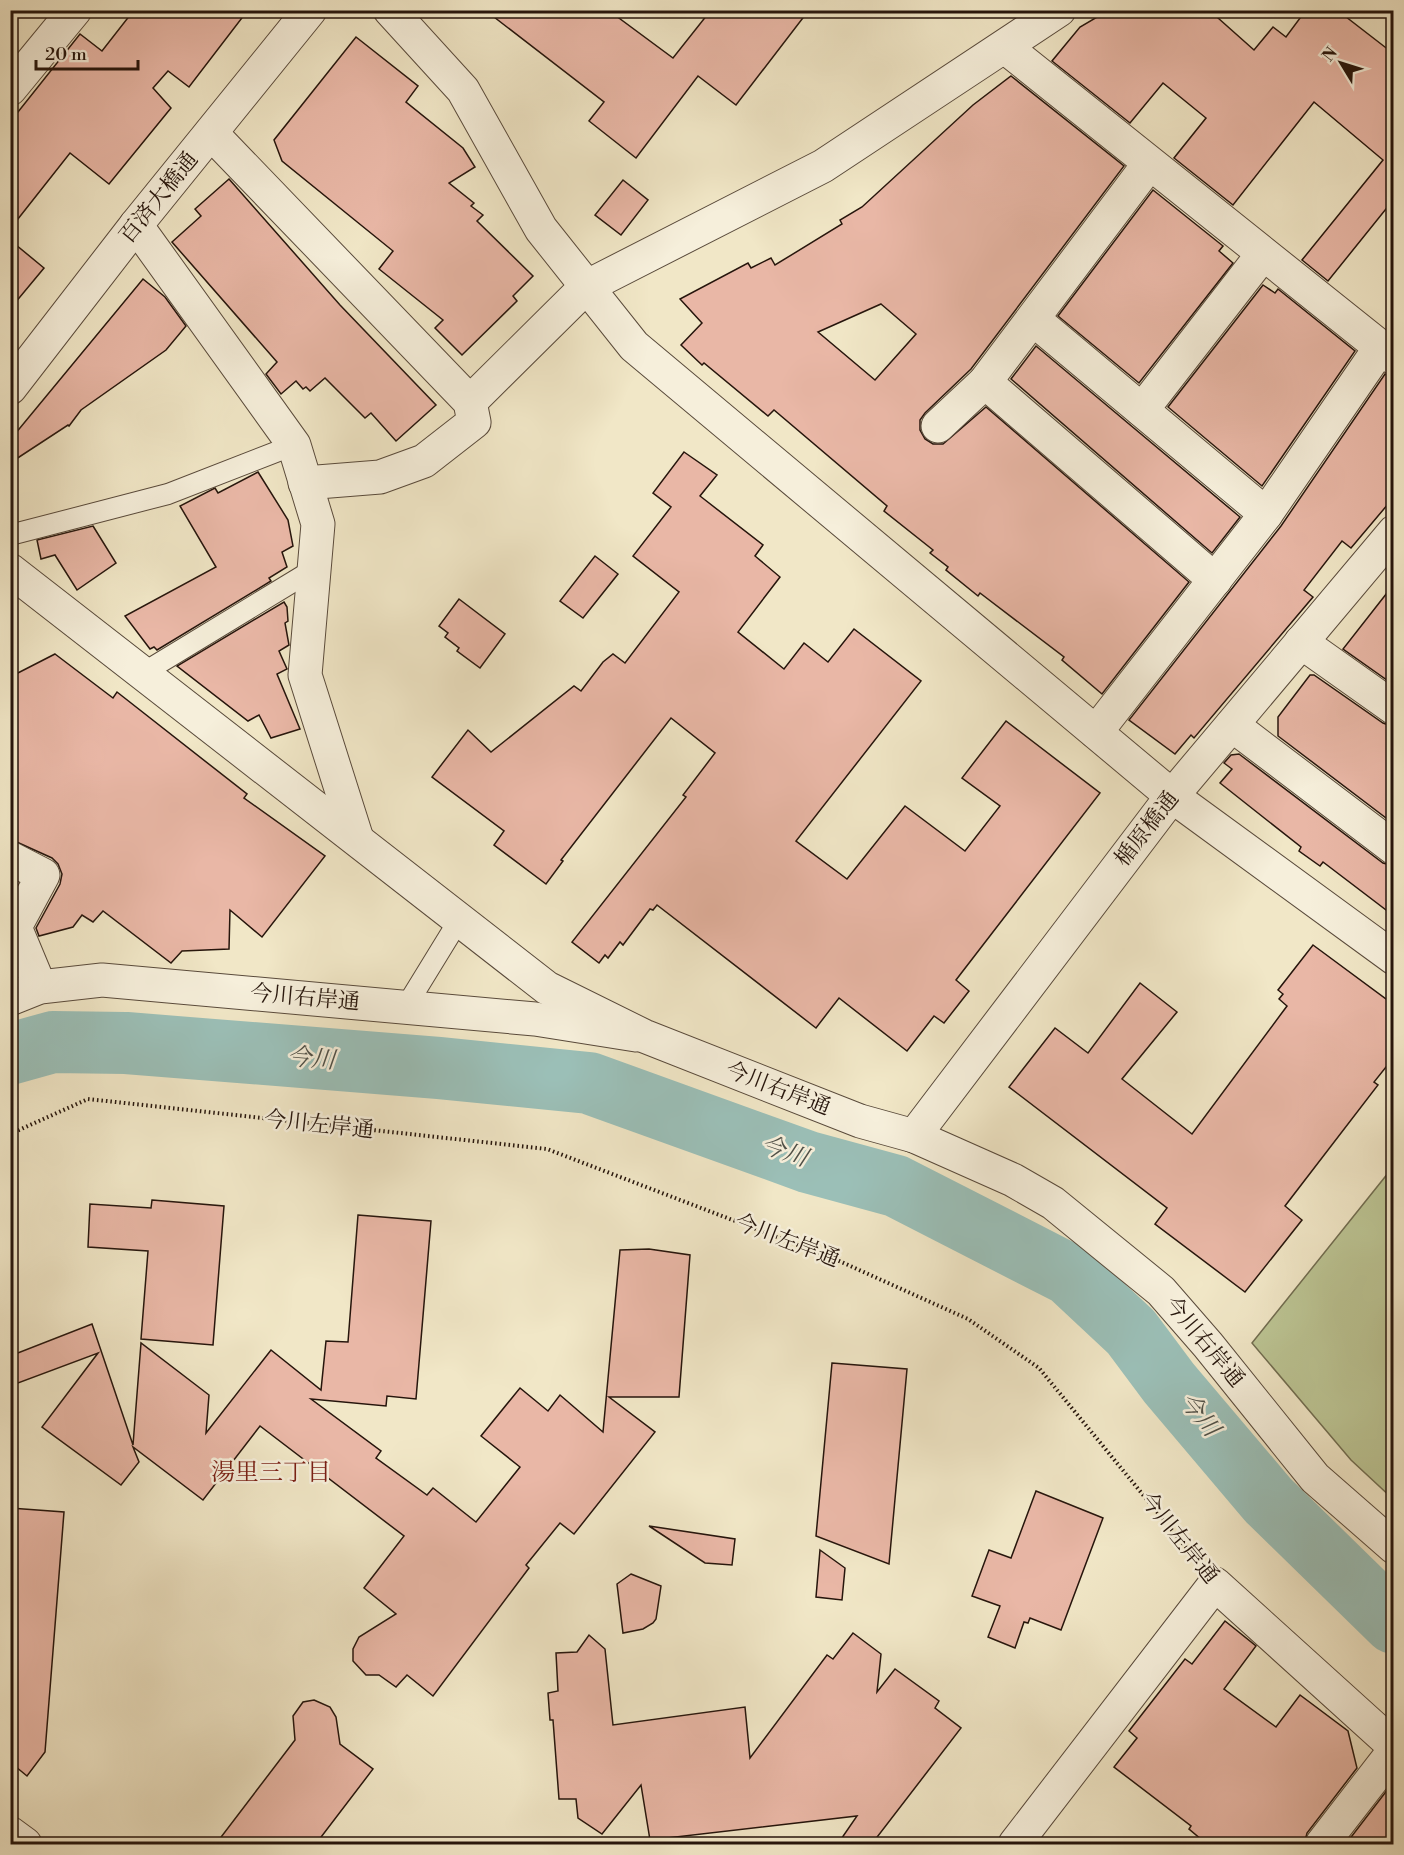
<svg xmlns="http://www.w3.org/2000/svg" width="1404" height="1855" font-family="'Libre Bodoni','Noto Serif JP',serif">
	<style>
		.green { fill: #bcc594; stroke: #716d50; stroke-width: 1.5 }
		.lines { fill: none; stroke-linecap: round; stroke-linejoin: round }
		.river { stroke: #9bbfb7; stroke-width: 62 }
		.building { fill: #e9b7a6; stroke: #26150c; stroke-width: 1.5; fill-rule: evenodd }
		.service-casing { stroke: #594a3b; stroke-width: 22 }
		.minor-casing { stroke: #594a3b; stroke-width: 35 }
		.tertiary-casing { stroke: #594a3b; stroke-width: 35 }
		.path { stroke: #26150c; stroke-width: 4; stroke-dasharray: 1.5 3; stroke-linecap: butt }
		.service { stroke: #f6efdb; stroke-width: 20 }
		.minor { stroke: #f6efdb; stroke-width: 33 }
		.tertiary { stroke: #f6efdb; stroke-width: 33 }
		.labels { text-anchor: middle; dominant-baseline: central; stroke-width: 5; stroke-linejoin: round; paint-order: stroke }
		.street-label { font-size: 22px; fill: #26150c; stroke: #f6efdb }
		.water-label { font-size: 24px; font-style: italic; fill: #4f5048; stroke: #f6efdb }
		.neighbourhood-label { font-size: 24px; fill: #7a1f14; stroke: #f6efdb }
	</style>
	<rect width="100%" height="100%" fill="#f1e7c7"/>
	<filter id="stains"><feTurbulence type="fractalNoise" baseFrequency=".00333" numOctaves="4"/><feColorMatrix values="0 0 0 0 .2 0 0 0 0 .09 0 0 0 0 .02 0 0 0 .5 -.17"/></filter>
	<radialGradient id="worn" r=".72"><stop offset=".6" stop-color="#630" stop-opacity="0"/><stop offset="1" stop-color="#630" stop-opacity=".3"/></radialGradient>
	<path class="green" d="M1393,1167V1499L1351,1460L1252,1343Z"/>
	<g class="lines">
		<path class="river" d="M10,1054L53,1042L126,1043L439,1068L589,1083L808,1162L896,1186L1070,1275L1131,1332L1169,1383L1268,1500L1394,1623"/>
	</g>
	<g class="building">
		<path d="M134,10H248L189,87L168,71L153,88L171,108L109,184L70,153L10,229V122L80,34L102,51Z"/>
		<path d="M485,10H608L673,58L711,10H809L736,105L698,76L636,158L589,121L604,102Z"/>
		<path d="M1109,10H1209L1254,50L1273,27L1286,37L1306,10H1337L1394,54V199L1328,281L1302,260L1383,160L1314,102L1233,205L1174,158L1206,118L1163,83L1130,123L1052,61L1080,27Z"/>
		<path d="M356,37L418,86L406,102L463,148L475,167L449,183L474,203L471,206L483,215L477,221L533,276L513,296L517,301L462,355L435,328L443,320L379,269L393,251L282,161L274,140Z"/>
		<path d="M1011,76L1124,166L971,369L925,413L920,420V430L925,439L933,444H943L986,407L1189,582L1102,694L1062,660L1064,657L980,593L978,596L946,570L948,567L930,553L933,550L884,511L887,506L774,410L768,416L704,363L702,365L681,345L702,323L680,299L748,263L751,268L771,258L775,265L842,224L840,220L862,207L973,105ZM881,304L916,334L875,380L818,332Z"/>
		<path d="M229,179L340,305L436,405L396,441L371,413L365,418L325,378L310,391L306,387L303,389L296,381L281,394L266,374L277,362L172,242L201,216L195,209Z"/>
		<path d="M623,180L648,200L621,235L595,215Z"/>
		<path d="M1153,190L1223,246L1219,251L1233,263L1139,383L1058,316Z"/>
		<path d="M10,240L44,268L10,309Z"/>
		<path d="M143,279L165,297L186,326L166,350L81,410L69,426L68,425L10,463V440Z"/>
		<path d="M1263,285L1275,293L1278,289L1355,351L1262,486L1168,407Z"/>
		<path d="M1036,346L1240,517L1212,553L1011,379Z"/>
		<path d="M1385,374L1394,380V497L1351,548L1342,541L1304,590L1313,597L1194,738L1191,735L1175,754L1129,720L1281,526Z"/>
		<path d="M684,452L717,475L700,496L763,545L755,556L780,577L738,632L784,669L804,643L828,662L854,629L921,681L796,841L847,879L905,806L965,851L1000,806L962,778L1006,721L1100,793L956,980L969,991L944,1023L934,1016L907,1051L839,998L816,1028L657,905L653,910L650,909L623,945L620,942L608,958L605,955L599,963L572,942L686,797L683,795L715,753L671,718L561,860L563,861L546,884L494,845L504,831L432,777L468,730L491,752L574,686L581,691L603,662L613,654L625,663L679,592L633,556L671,507L653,493Z"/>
		<path d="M258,472L288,520L293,546L282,552L287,567L269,578L271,581L157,650L154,647L150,649L125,616L216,567L180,506L215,488L218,493Z"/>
		<path d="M93,526L116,563L77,590L55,555L41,559L37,540Z"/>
		<path d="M595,556L618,574L583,618L560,601Z"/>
		<path d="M1394,584V685L1343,649Z"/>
		<path d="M459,599L505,634L480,668L457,651L459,648L445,637L448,633L439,626Z"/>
		<path d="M284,602L287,607L288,621L285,623L289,645L279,651L287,669L277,674L300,729L271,738L259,715L248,721L177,666Z"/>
		<path d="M55,654L113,698L117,692L247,794L244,798L325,856L262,937L230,910L229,949L182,951L171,963L103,911L93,922L82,915L73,927L39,936L36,928L60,884L62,874L58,864L52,858L10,839V677Z"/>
		<path d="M1310,675H1314L1383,723L1394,727V824L1278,736V717Z"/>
		<path d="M1239,754L1383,863L1394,866V916L1323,862L1320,866L1299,851L1301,847L1220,783L1232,769L1224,763L1231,755Z"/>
		<path d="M1313,945L1394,1005V1057L1374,1082L1378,1085L1285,1206L1302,1220L1245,1292L1155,1224L1167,1208L1009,1087L1055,1028L1088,1053L1140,983L1177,1012L1122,1079L1192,1134L1287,1006L1279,999L1283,994L1278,990Z"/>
		<path d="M152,1200L224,1206L213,1345L141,1339L148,1251L88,1247L90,1204L151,1208Z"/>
		<path d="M358,1215L431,1221L416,1399L387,1396L386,1406L311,1399L381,1451L376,1458L427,1495L433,1488L476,1522L520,1467L481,1436L520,1388L548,1411L560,1395L603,1432L620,1250L649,1249L690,1255L679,1397H609L655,1432L574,1534L560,1523L526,1565L529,1568L433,1696L407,1675L396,1687L379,1675H366L353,1661V1649L359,1637L396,1614L364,1588L404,1536L260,1426L203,1500L133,1447L139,1462L121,1485L42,1427L98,1353L10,1386V1356L92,1324L133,1445L141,1343L209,1395L206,1433L271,1350L321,1390L326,1341L348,1342Z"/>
		<path d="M832,1363L907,1369L889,1564L816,1536Z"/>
		<path d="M1036,1491L1103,1518L1061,1630L1030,1618L1028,1623L1024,1622L1015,1648L988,1637L1000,1606L972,1596L989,1550L1011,1558Z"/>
		<path d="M10,1508L64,1512L45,1752L27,1776L10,1762Z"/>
		<path d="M649,1526L735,1539L732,1565L705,1563Z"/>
		<path d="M820,1550L845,1568L842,1600L816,1597Z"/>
		<path d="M631,1574L661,1586L656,1619L653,1623L643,1629L623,1633L617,1584Z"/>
		<path d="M1225,1621L1256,1646L1224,1689L1276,1727L1300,1695L1348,1731L1357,1768L1307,1833L1304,1845H1208L1189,1829L1191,1826L1114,1767L1137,1738L1129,1731L1185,1659L1192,1664Z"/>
		<path d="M853,1633L881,1654L877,1692L895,1669L939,1701L935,1708L961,1728L871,1845H837L857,1816L650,1840L641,1785L602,1834L578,1818L576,1799H559L553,1720H550L548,1693L558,1691L556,1653L577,1652L589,1635L605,1649L613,1725L745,1707L750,1758L827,1655L833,1659Z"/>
		<path d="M314,1700L330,1707L336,1717L340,1744L373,1769L315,1845H215L295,1740L293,1716L303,1702Z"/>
		<path d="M1394,1788V1845H1345L1388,1789Z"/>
	</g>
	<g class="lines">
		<defs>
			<g id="service">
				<path d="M10,535L168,494L294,445"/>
				<path d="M143,673L314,569"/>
				<path d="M405,1008L459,920"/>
			</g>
			<g id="minor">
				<path d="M1005,47L1394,358"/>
				<path d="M10,89L75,10"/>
				<path d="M211,133L470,402L474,422L424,461L380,477L305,483"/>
				<path d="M136,225L294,445L318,524L305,675L357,839"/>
				<path d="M1033,319L1266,514"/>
				<path d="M985,382L1215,580"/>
				<path d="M470,402L586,287L823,166L1059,10"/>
				<path d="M1142,410L1263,254"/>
				<path d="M938,426L985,382L1149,164"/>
				<path d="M1394,532L1172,796L914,1136L1013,1180L1053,1203L1161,1291L1208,1345L1315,1478L1394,1547"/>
				<path d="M1301,642L1394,708"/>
				<path d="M1232,725L1394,848"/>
				<path d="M1096,732L1266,514L1380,348"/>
				<path d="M10,858L43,875L15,927L40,987"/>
				<path d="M10,999L40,987L102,980L535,1019L636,1035"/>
				<path d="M1015,1844L1215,1584L1394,1746"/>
				<path d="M1322,1844L1394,1751"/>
			</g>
			<g id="tertiary">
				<path d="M390,10L463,90L541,229L634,346L1172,796L1394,958"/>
				<path d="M10,388L136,225L310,10"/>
				<path d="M10,570L547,988L644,1036L860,1121L914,1136"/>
				<path d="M10,1833L25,1844"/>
			</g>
		</defs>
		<use href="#service" class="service-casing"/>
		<use href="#minor" class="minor-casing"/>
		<use href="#tertiary" class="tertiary-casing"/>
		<path class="path" d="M10,1134L88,1099L547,1149L837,1260L968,1319L1039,1368L1194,1557"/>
		<use href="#service" class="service"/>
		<use href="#minor" class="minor"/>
		<use href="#tertiary" class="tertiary"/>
	</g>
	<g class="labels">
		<g class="street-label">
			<text transform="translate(159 198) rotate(-51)">百済大橋通</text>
			<text transform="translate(1147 829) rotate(-52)">楯原橋通</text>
			<text transform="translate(305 998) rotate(5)">今川右岸通</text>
			<text transform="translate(778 1089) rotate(21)">今川右岸通</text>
			<text transform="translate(319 1125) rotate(6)">今川左岸通</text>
			<text transform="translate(787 1241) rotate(21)">今川左岸通</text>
			<text transform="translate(1204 1342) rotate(50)">今川右岸通</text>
			<text transform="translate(1179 1538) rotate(51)">今川左岸通</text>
		</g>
		<g class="water-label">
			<text transform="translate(311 1059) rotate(5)">今川</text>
			<text transform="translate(784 1152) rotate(19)">今川</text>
			<text transform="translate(1199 1415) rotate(51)">今川</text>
		</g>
		<g class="neighbourhood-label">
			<text x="271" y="1473">湯里三丁目</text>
		</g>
	</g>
	<rect width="1404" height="1855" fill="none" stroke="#f1e7c7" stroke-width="36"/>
	<rect x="12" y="12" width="1380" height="1831" fill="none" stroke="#26150c" stroke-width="3"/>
	<rect x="18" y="18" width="1368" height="1819" fill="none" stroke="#26150c" stroke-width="1.5"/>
	<g transform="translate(1341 63) rotate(308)" stroke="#f6efdb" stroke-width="4.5" paint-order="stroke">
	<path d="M0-4.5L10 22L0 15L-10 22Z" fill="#26150c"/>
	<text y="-9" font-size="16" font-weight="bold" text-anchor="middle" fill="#26150c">N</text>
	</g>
	<path d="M36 60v9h102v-9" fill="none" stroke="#26150c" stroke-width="3"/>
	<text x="45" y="60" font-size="18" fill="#26150c" stroke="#f6efdb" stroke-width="4.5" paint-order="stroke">20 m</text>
	<rect width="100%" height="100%" filter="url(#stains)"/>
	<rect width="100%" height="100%" fill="url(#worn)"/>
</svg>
